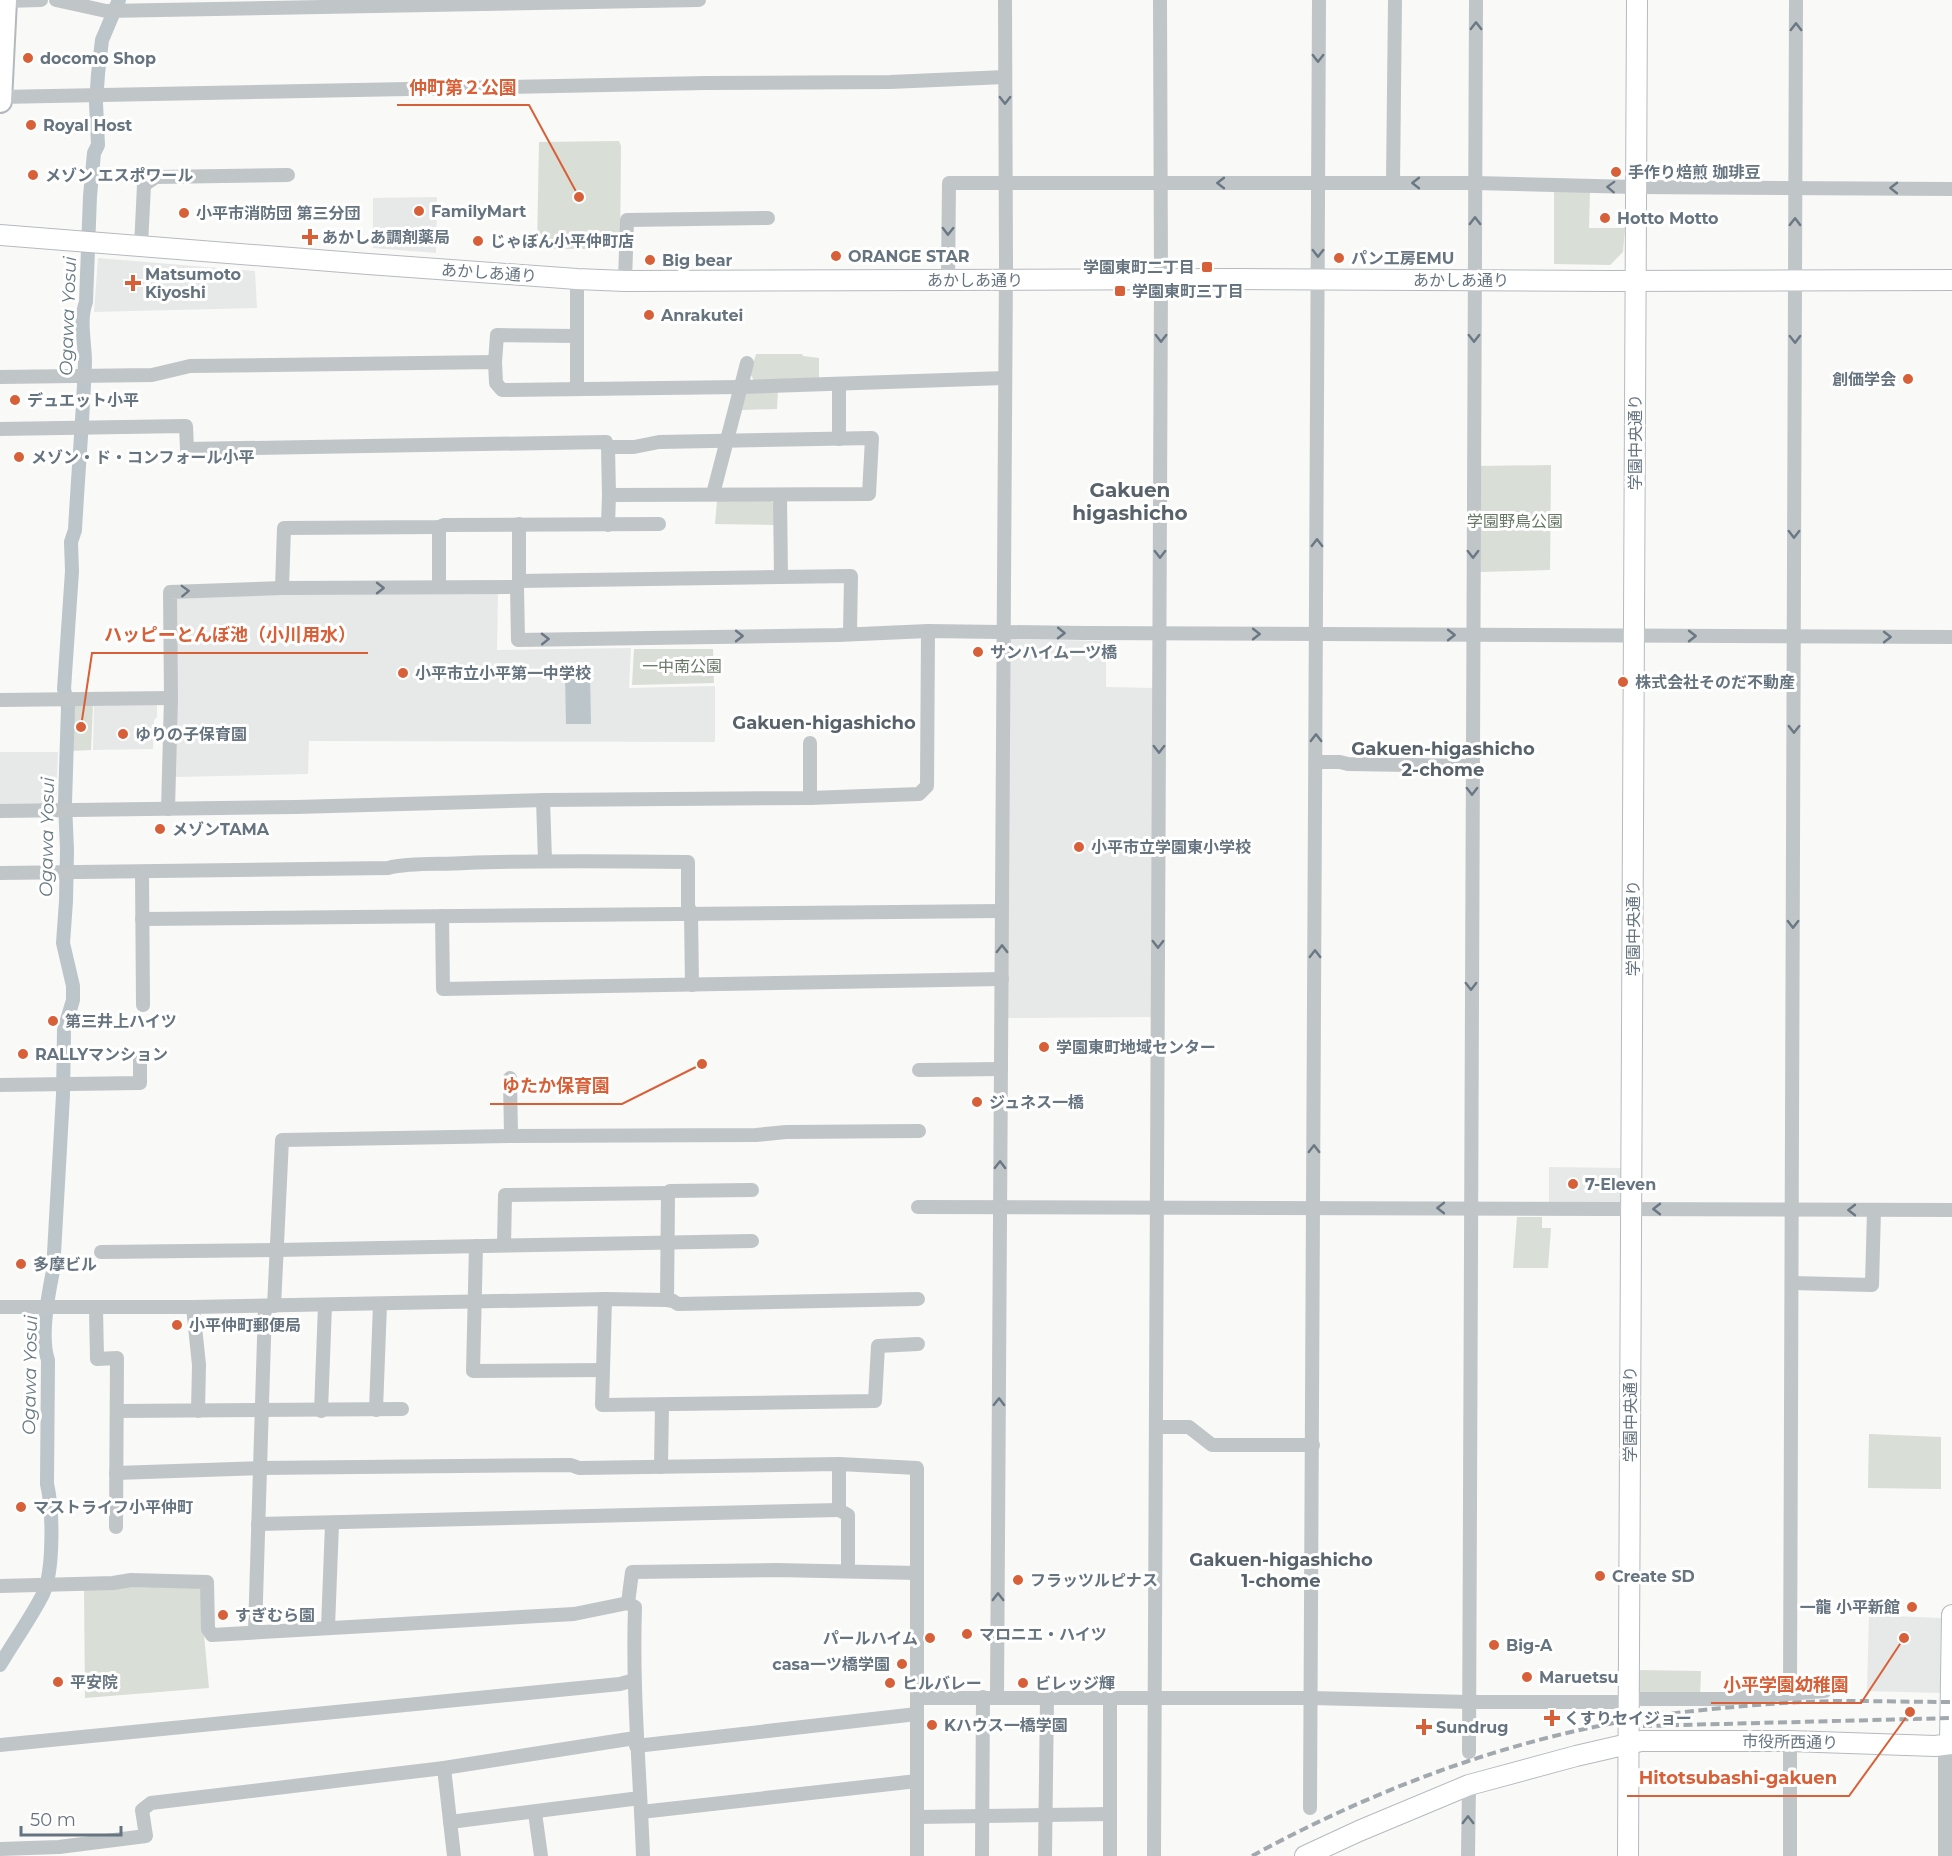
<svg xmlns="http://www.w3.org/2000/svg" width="1952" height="1856" font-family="Montserrat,'Noto Sans JP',sans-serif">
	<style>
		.built { fill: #e7e8e8 }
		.green { fill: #d9ded6 }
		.water { fill: #bcc5ca }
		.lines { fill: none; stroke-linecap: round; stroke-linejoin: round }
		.canal { stroke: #bcc5ca; stroke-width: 14 }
		.secondary-casing { stroke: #b5babf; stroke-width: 22 }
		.primary-casing { stroke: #b4b9bd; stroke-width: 26 }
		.street { stroke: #c0c5c8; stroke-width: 14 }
		.secondary { stroke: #fff; stroke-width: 20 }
		.primary { stroke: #fff; stroke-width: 22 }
		.rail { stroke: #a2a9ae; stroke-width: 4; stroke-dasharray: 9 4.5; stroke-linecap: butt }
		.oneway { stroke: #6a7884 }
		.poi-dot { fill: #d86038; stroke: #fff; stroke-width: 2 }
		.labels { text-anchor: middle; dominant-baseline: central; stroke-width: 6; stroke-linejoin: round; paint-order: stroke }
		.poi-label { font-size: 16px; font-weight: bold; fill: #667480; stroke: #fff; text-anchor: start }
		.street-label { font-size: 16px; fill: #667480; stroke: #fff }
		.park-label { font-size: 16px; fill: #677865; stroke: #fff }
		.water-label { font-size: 18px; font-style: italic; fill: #667981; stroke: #fff }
		.neighbourhood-label { font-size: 18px; font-weight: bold; fill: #57626b; stroke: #fff }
		.quarter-label { font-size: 20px; font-weight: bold; fill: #57626b; stroke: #fff }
		.leader { fill: none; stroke: #d86038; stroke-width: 2 }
		.callout-dot { fill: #d86038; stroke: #fff; stroke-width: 2 }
		.callout-label { font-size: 18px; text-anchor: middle; font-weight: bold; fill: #d86038; stroke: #fff; stroke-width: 6; stroke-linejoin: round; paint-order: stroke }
	</style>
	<rect width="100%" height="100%" fill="#f9f9f7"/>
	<g class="built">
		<path d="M437,197L436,253L373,248V198Z"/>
		<path d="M98,258L255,271L257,308L94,312Z"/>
		<path d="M498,593L497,650L631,648L629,688L715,686V742L309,741L308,774L174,777L175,598L282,594Z"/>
		<path d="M1008,639L1106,641V687L1154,688L1151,1017L1005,1018Z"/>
		<path d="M157,702V717L154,720L153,749L93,750L94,703Z"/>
		<path d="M0,752H58L56,805L0,806Z"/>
		<path d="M1549,1167L1622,1168L1621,1203H1549Z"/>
		<path d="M1869,1615L1941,1618L1940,1693L1867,1691Z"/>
	</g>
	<g class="green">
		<path d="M619,141L621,146L620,249H537L539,142Z"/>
		<path d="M1554,190L1590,191L1589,228H1625L1623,252L1610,265L1554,264Z"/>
		<path d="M756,354H802L803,356L819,358V378L754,380L750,374Z"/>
		<path d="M778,389L777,409L741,410L745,393Z"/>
		<path d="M1551,465L1550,570L1479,572V466Z"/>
		<path d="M769,499L776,505L775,525L715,524L717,501Z"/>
		<path d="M634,649H713L714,683L632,685Z"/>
		<path d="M73,704L93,705L91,750L70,751Z"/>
		<path d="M1517,1217H1542V1228H1551L1548,1268H1513Z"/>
		<path d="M1869,1434L1941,1437V1489L1868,1488Z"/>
		<path d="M204,1583V1635L209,1688L85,1698L84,1587Z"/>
		<path d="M1636,1670L1701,1671L1700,1699H1636Z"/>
	</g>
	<path class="water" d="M590,674L591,724H566L565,675Z"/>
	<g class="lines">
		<path class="canal" d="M0,1665C14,1641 31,1618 43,1594C54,1571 53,1509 47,1484L48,1360C40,1337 48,1295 53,1271L63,1095L64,1030L73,1000V986L63,943L66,901L67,850L65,803L68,707L64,689L72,571L71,542L75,530C78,474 83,418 85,362C85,343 79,320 86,302L90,196L94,153L98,145L96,103L98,74L102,40L119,0"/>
		<defs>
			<g id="secondary">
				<path d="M0,235L368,264L577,279L625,281L1236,279L1609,281L1952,280"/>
				<path d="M1950,1744L1952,1615"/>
				<path d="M1305,1856L1359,1831L1469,1785L1576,1756L1641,1741H1790L1935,1746L1952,1744"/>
				<path d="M1628,1856L1637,0"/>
			</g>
			<path id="primary" d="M0,101L5,0"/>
		</defs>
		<use href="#secondary" class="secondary-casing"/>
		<use href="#primary" class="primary-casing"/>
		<g class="street">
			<path d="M56,0L106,11L699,0"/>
			<path d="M5,1L41,0"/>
			<path d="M0,97L706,83L890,82L1005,77"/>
			<path d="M1393,183L1395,0"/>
			<path d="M141,246L144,185L156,177L288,175"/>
			<path d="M948,280L949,183H1475L1635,187L1952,189"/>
			<path d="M625,281L627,220L768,218"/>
			<path d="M495,362L497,335L577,336"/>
			<path d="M0,377L152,375L190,366L495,362L496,383L502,390L740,387L1005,378"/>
			<path d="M839,384V439"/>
			<path d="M577,388V279"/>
			<path d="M0,429L186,426L187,449L606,442L608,447H634L659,442L872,438L869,494L609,495L608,447"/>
			<path d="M713,494L747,363"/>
			<path d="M780,495L781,577"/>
			<path d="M519,524V581"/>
			<path d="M608,525L609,495"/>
			<path d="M439,527V587"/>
			<path d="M517,587L519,581L851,576L850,633"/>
			<path d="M282,588L284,528L439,527L444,525L659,524"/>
			<path d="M0,700L171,698"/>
			<path d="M810,743V798"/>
			<path d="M1316,762H1340L1348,764L1472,766"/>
			<path d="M543,800L545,860"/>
			<path d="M168,809L171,698L170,592L282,588L517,587L518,640L838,635L928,631L1086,633L1952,637"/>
			<path d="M0,811L296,807L545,800L810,798L919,794L927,786L928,631"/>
			<path d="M142,872L143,1005"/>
			<path d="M0,873L388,868C413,862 440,865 466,863C540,860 614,861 688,862V906L691,913L692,985"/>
			<path d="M442,916L443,989L1002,979"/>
			<path d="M142,919L1002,911"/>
			<path d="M919,1070L1001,1069"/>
			<path d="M510,1078L511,1136"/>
			<path d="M0,1085L140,1083V1059"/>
			<path d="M918,1207L1952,1210"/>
			<path d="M504,1245L505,1195L668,1193"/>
			<path d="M476,1246L473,1371L603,1370"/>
			<path d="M101,1252L277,1250L752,1241"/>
			<path d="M1792,1283L1872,1285L1874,1210"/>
			<path d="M605,1299L602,1405L875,1401L878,1346L918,1344"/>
			<path d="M667,1300L668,1193L670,1191L752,1190"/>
			<path d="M274,1306L282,1140L511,1136L756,1135L786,1132L919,1131"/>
			<path d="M0,1307H193L605,1299L667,1300L673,1301L678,1304L918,1299"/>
			<path d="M193,1307L199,1365L198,1411"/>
			<path d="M96,1308L97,1359L117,1358L116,1527"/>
			<path d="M376,1410L380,1304"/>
			<path d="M117,1411L402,1409"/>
			<path d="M321,1411L325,1305"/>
			<path d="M1156,1427H1189L1212,1445H1313"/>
			<path d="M839,1464V1510L848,1515V1571"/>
			<path d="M661,1467L662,1405"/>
			<path d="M116,1473L260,1468L571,1465L579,1468L839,1464L917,1468V1856"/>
			<path d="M258,1524L839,1510"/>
			<path d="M0,1586L113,1583L131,1580L207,1582L208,1629L212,1635L574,1614L628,1603"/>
			<path d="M328,1627L332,1524"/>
			<path d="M255,1632L265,1306"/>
			<path d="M1790,1693L1796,0"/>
			<path d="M997,1697L1006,265L1005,0"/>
			<path d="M917,1698H1312L1468,1702H1621L1636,1699H1723L1825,1691"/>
			<path d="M1110,1698V1856"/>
			<path d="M0,1745L620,1684L634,1680"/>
			<path d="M636,1746L917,1714"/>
			<path d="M1469,1752L1476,0"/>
			<path d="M444,1768L454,1856"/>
			<path d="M1310,1808L1319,0"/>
			<path d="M641,1812L917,1781"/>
			<path d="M535,1813L541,1856"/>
			<path d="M917,1817L1110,1814"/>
			<path d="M450,1822L640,1798"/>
			<path d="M0,1849L59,1847L146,1836L142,1810L151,1803L444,1768L635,1738"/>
			<path d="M643,1856C640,1773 632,1690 635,1607L628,1603L632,1572L776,1570L917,1573"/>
			<path d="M982,1856L983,1697"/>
			<path d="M1045,1856L1047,1698"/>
			<path d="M1154,1856L1161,279L1160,0"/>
			<path d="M1468,1856L1469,1785"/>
			<path d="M1790,1856V1741"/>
			<path d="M1945,1856V1746"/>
		</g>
		<use href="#secondary" class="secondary"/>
		<use href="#primary" class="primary"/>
		<g class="rail">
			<path d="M1643,1726L1952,1718"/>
			<path d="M1252,1856C1391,1780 1544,1726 1703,1710C1751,1705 1799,1701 1848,1701C1882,1701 1917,1702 1952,1702"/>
		</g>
	</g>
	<defs><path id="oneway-chevron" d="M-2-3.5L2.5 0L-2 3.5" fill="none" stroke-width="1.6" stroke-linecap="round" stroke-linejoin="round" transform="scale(1.5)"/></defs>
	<g class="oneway">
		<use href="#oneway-chevron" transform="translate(1476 26) rotate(-90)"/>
		<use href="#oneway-chevron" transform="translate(1796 27) rotate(-90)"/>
		<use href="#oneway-chevron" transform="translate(1318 58) rotate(90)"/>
		<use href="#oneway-chevron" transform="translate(1005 100) rotate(90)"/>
		<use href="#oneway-chevron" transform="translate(1221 183) rotate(-180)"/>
		<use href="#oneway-chevron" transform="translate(1416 183) rotate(180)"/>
		<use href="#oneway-chevron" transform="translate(1611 187) rotate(-178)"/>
		<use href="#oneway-chevron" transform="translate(1894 188) rotate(-179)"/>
		<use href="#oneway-chevron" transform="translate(1475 221) rotate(-90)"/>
		<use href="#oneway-chevron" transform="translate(1795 222) rotate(-89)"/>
		<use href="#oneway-chevron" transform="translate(948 231) rotate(91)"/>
		<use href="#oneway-chevron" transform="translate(1318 253) rotate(90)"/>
		<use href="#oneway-chevron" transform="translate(1161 338) rotate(90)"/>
		<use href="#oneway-chevron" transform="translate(1474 338) rotate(90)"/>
		<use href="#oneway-chevron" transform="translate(1795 339) rotate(89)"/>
		<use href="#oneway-chevron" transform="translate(1794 534) rotate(90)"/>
		<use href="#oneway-chevron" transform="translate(1317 543) rotate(-90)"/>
		<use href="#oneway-chevron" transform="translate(1160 554) rotate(90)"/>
		<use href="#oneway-chevron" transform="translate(1473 554) rotate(90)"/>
		<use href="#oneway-chevron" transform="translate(380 588)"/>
		<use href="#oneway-chevron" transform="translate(185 591) rotate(-2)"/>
		<use href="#oneway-chevron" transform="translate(1061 633) rotate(1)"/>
		<use href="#oneway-chevron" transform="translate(1256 634)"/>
		<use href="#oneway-chevron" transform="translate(1451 635)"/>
		<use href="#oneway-chevron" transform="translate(739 636)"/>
		<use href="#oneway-chevron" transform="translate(1692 636)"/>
		<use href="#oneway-chevron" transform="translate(1887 637)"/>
		<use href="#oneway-chevron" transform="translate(545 639) rotate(-1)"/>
		<use href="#oneway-chevron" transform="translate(1794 729) rotate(91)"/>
		<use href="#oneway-chevron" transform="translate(1316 738) rotate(-90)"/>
		<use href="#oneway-chevron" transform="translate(1159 749) rotate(90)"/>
		<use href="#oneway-chevron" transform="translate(1472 791) rotate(90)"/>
		<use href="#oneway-chevron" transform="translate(1793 924) rotate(90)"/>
		<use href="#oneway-chevron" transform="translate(1158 944) rotate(90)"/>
		<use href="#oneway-chevron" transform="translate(1002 949) rotate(-90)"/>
		<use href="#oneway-chevron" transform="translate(1315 954) rotate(-90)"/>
		<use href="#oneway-chevron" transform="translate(1471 986) rotate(90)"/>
		<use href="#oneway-chevron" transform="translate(1314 1149) rotate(-90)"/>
		<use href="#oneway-chevron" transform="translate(1000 1165) rotate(-89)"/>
		<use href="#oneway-chevron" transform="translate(1441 1208) rotate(-180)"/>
		<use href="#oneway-chevron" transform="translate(1657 1209) rotate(-180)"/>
		<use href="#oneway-chevron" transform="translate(1852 1210) rotate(180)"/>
		<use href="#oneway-chevron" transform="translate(999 1402) rotate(-89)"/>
		<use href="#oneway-chevron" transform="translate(998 1597) rotate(-90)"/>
		<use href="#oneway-chevron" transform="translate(1468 1820) rotate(-90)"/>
	</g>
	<g class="poi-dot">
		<circle cx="28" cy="58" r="6"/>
		<circle cx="31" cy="125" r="6"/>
		<circle cx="1616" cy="172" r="6"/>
		<circle cx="33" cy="175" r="6"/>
		<circle cx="419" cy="211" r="6"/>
		<circle cx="184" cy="213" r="6"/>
		<circle cx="1605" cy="218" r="6"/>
		<path d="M307 228h6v6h6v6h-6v6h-6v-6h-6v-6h6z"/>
		<circle cx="478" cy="241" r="6"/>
		<circle cx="836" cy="256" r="6"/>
		<circle cx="1339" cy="258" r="6"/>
		<circle cx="650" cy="260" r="6"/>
		<rect x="1201" y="261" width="12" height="12" rx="3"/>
		<path d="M130 274h6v6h6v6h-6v6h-6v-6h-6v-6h6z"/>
		<rect x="1114" y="285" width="12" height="12" rx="3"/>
		<circle cx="649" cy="315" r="6"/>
		<circle cx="1908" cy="379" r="6"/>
		<circle cx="15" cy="400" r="6"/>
		<circle cx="19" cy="457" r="6"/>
		<circle cx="978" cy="652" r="6"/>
		<circle cx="403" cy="673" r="6"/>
		<circle cx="1623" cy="682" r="6"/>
		<circle cx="123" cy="734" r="6"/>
		<circle cx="160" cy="829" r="6"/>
		<circle cx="1079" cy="847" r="6"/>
		<circle cx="53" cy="1021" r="6"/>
		<circle cx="1044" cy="1047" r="6"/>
		<circle cx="23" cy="1054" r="6"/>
		<circle cx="977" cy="1102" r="6"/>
		<circle cx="1573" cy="1184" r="6"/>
		<circle cx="21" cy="1264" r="6"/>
		<circle cx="177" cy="1325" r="6"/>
		<circle cx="21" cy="1507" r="6"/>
		<circle cx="1600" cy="1576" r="6"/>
		<circle cx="1018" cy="1580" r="6"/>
		<circle cx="1912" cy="1607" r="6"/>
		<circle cx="223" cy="1615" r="6"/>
		<circle cx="967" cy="1634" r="6"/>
		<circle cx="930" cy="1638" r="6"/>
		<circle cx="1494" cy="1645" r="6"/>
		<circle cx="902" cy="1664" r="6"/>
		<circle cx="1527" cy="1677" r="6"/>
		<circle cx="58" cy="1682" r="6"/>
		<circle cx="890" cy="1683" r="6"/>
		<circle cx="1023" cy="1683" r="6"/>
		<path d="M1549 1709h6v6h6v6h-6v6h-6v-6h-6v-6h6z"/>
		<circle cx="932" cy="1725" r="6"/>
		<path d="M1421 1718h6v6h6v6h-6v6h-6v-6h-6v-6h6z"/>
	</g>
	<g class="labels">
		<g class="poi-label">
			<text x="40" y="58">docomo Shop</text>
			<text x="43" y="125">Royal Host</text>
			<text x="1628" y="172">手作り焙煎 珈琲豆</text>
			<text x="45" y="175">メゾン エスポワール</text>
			<text x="431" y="211">FamilyMart</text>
			<text x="196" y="213">小平市消防団 第三分団</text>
			<text x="1617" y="218">Hotto Motto</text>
			<text x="322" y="237">あかしあ調剤薬局</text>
			<text x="490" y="241">じゃぼん小平仲町店</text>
			<text x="848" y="256">ORANGE STAR</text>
			<text x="1351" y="258">パン工房EMU</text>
			<text x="662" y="260">Big bear</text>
			<text x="1195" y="267" text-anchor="end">学園東町二丁目</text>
			<text x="145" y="274">Matsumoto<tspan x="145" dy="18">Kiyoshi</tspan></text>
			<text x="1132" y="291">学園東町三丁目</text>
			<text x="661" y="315">Anrakutei</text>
			<text x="1896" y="379" text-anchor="end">創価学会</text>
			<text x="27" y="400">デュエット小平</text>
			<text x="31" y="457">メゾン・ド・コンフォール小平</text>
			<text x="990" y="652">サンハイム一ツ橋</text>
			<text x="415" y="673">小平市立小平第一中学校</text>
			<text x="1635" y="682">株式会社そのだ不動産</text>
			<text x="135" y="734">ゆりの子保育園</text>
			<text x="172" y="829">メゾンTAMA</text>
			<text x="1091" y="847">小平市立学園東小学校</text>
			<text x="65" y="1021">第三井上ハイツ</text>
			<text x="1056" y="1047">学園東町地域センター</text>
			<text x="35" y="1054">RALLYマンション</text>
			<text x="989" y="1102">ジュネス一橋</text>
			<text x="1585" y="1184">7-Eleven</text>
			<text x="33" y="1264">多摩ビル</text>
			<text x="189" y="1325">小平仲町郵便局</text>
			<text x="33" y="1507">マストライフ小平仲町</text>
			<text x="1612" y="1576">Create SD</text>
			<text x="1030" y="1580">フラッツルピナス</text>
			<text x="1900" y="1607" text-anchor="end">一龍 小平新館</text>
			<text x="235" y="1615">すぎむら園</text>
			<text x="979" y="1634">マロニエ・ハイツ</text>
			<text x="918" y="1638" text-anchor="end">パールハイム</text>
			<text x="1506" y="1645">Big-A</text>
			<text x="890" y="1664" text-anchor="end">casa一ツ橋学園</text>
			<text x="1539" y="1677">Maruetsu</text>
			<text x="70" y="1682">平安院</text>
			<text x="902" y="1683">ヒルバレー</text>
			<text x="1035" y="1683">ビレッジ輝</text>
			<text x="1564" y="1718">くすりセイジョー</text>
			<text x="944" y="1725">Kハウス一橋学園</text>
			<text x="1436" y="1727">Sundrug</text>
		</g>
		<g class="street-label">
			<text transform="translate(489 273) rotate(4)">あかしあ通り</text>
			<text x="975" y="280">あかしあ通り</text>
			<text x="1461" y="280">あかしあ通り</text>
			<text transform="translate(1635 442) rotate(-90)">学園中央通り</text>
			<text transform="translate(1633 928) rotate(-90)">学園中央通り</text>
			<text transform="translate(1630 1414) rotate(-90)">学園中央通り</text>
			<text transform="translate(1790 1742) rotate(1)">市役所西通り</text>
		</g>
		<g class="park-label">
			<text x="1515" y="521">学園野鳥公園</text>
			<text x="682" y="666">一中南公園</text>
		</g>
		<g class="water-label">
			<text transform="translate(68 316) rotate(-88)">Ogawa Yosui</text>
			<text transform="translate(47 837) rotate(-89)">Ogawa Yosui</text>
			<text transform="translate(30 1375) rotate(-89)">Ogawa Yosui</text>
		</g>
		<g class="neighbourhood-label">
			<text x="824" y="723">Gakuen-higashicho</text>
			<text x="1443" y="749">Gakuen-higashicho<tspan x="1443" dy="21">2-chome</tspan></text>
			<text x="1281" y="1560">Gakuen-higashicho<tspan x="1281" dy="21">1-chome</tspan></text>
		</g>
		<g class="quarter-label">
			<text x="1130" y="490">Gakuen<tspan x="1130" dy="23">higashicho</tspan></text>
		</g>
	</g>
	<path class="leader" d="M579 197L529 105H397M81 727L92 653H368M702 1064L622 1104H490M1904 1638L1861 1703H1711M1910 1712L1849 1796H1627"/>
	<g class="callout-dot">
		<circle cx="579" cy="197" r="6"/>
		<circle cx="81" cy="727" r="6"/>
		<circle cx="702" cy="1064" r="6"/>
		<circle cx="1904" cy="1638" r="6"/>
		<circle cx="1910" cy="1712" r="6"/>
	</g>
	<g class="callout-label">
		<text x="463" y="94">仲町第２公園</text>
		<text x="230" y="641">ハッピーとんぼ池（小川用水）</text>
		<text x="556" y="1092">ゆたか保育園</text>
		<text x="1786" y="1691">小平学園幼稚園</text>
		<text x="1738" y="1784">Hitotsubashi-gakuen</text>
	</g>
	<path d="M21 1826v9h100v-9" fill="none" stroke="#667480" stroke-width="3"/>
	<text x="30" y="1826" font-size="18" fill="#667480" stroke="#ffffff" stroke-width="4.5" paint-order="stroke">50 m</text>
</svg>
